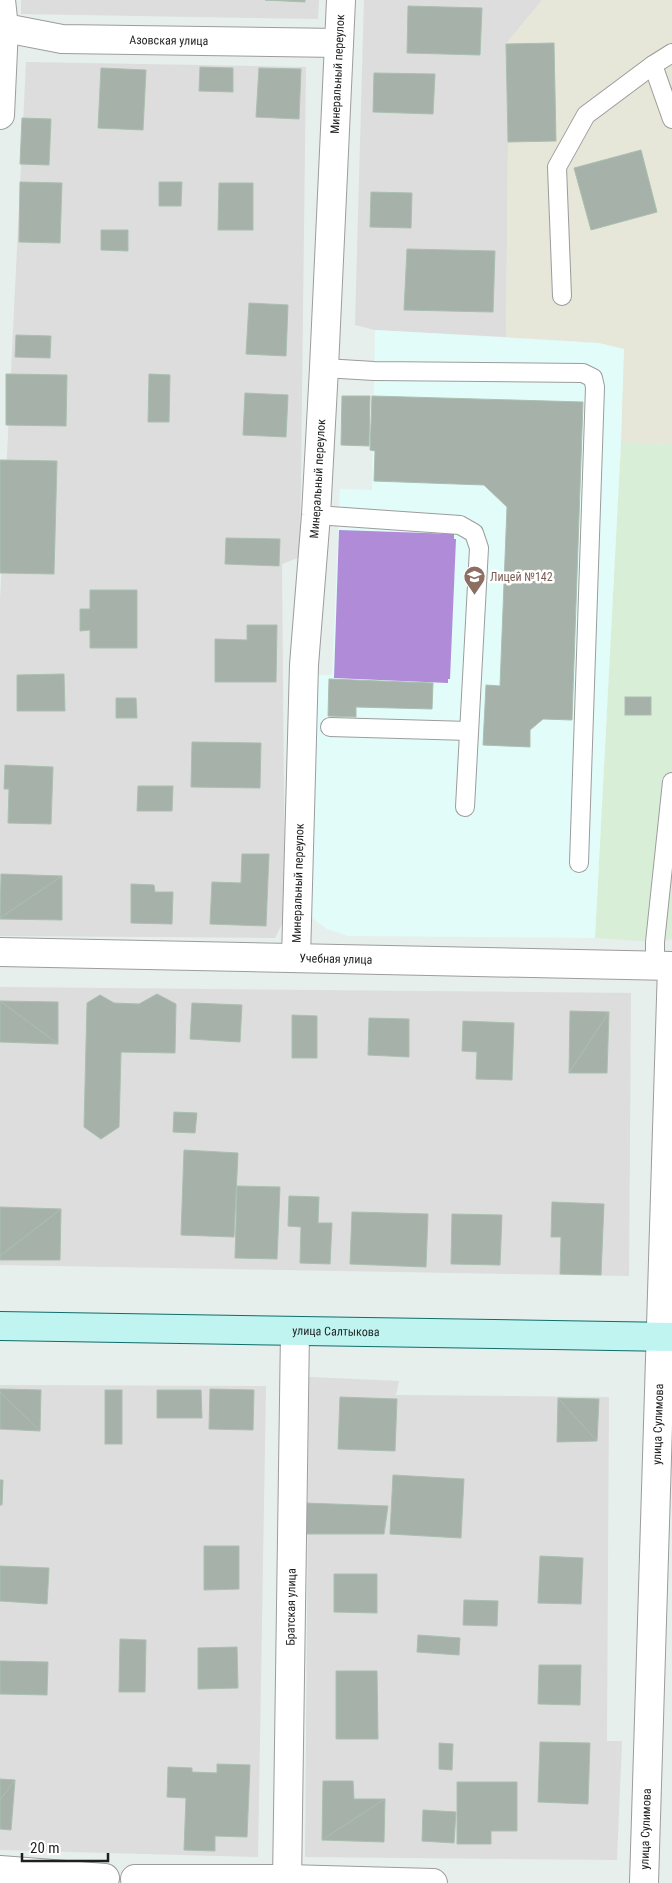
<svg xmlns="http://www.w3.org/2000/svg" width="672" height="1883" font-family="'Roboto Condensed',sans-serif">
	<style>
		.residential { fill: #dcdddc }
		.commercial { fill: #d9eed7 }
		.industrial { fill: #e6e7d9 }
		.education { fill: #e2fcf9 }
		.pitch { fill: #b08bd7 }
		.building { fill: #a5b1a9; stroke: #aabfb0 }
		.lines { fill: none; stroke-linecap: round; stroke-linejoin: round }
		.lane-casing { stroke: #9c9c9c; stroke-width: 20 }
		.street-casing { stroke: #9c9c9c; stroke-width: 30 }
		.secondary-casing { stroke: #0f6d6b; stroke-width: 30 }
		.lane { stroke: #fff; stroke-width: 18 }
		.street { stroke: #fff; stroke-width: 28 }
		.secondary { stroke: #bff4f0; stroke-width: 28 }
		.labels { text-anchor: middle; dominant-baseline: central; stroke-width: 5; stroke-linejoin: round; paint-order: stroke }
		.street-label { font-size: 12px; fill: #1f1f1f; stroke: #fff }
		.education-label { font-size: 12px; fill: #785e54; stroke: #fff; text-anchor: start }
	</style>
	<rect width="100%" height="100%" fill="#e6efeb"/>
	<g class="residential">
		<path d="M21,0H319L318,19L21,14Z"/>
		<path d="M364,0H542L506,44L508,142L506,337L375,330L355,325Z"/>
		<path d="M26,62L306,67L300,557L282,564L285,918L275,938L0,936V601Z"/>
		<path d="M0,987L631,993L629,1276L0,1265Z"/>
		<path d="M309,1377L399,1381L396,1395L609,1397L607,1741H622L617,1860L305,1857Z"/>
		<path d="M0,1385L266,1386L258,1857L0,1850Z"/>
	</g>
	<path class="commercial" d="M621,442L672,444V939L655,942L595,938Z"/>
	<path class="industrial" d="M542,0H672V444L621,442L623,349L599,343L506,337L508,142L506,44Z"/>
	<path class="education" d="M375,330L599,343L624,349L621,442L595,938L348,936L327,929L317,922L310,914L315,675H332L340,489L372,490Z"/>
	<path class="pitch" d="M339,530L454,534V539H456L450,679H448V683L334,678Z"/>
	<g class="building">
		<path d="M265,0H305V2Z"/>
		<path d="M408,6L482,8L480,55L407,53Z"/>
		<path d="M554,43L556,141L508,142L506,44Z"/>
		<path d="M200,67L233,68V92L199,91Z"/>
		<path d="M101,68L146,70L143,130L98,128Z"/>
		<path d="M259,68L301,69L299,119L256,117Z"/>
		<path d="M374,73L435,74L433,114L373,112Z"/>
		<path d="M22,118L51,119L49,165L20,164Z"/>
		<path d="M641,150L657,212L591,230L574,168Z"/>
		<path d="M20,182L62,183L60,243L19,242Z"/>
		<path d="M159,182H182L181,206H159Z"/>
		<path d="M219,183H253V230H218Z"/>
		<path d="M371,192L412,193L411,228L370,227Z"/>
		<path d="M101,230H128V251L101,250Z"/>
		<path d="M407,249L495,251L493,312L404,310Z"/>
		<path d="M249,303L288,305L286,356L246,354Z"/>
		<path d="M16,335L51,336L50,358L15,357Z"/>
		<path d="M6,374L67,375L66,426L6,425Z"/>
		<path d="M149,374L170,375L169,422H148Z"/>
		<path d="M245,393L288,395L286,437L243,435Z"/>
		<path d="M342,396H370L369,446L341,445Z"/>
		<path d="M372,396L583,402L572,720L543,719L530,730V747L483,745L486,685L500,686L507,507L484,485L374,481L375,451L370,450Z"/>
		<path d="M0,460L57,461L54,574L0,573Z"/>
		<path d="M226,538L280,539L279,566L225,564Z"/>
		<path d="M90,590H137V648H90V630L80,631V609H90Z"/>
		<path d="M247,625H277L276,682H215V639L247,640Z"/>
		<path d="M64,674L65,711H17V675Z"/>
		<path d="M329,679L433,683L432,709L356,707V717L328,716Z"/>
		<rect x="625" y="697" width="26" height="18"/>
		<path d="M116,698H136L137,718H116Z"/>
		<path d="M192,742L261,743L260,788L191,787Z"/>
		<path d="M5,765L53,767L51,824L8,823L9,789H4Z"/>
		<path d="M138,786H173L172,811H137Z"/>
		<path d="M242,854H269L266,926L210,924L212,882L241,883Z"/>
		<path d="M1,874L62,876L0,918Z"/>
		<path d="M62,876V920L0,919V918Z"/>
		<path d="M131,884L154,885L155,892H173L172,924L131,923Z"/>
		<path d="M157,994L176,1004L175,1053L121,1052L119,1127L101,1139L84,1127L87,1003L100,995L114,1003L139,1004Z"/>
		<path d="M0,1001L58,1002V1044Z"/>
		<path d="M0,1001L58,1044L0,1042Z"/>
		<path d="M192,1003L242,1005L240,1042L190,1039Z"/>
		<path d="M570,1011L609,1012L569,1073Z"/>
		<path d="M609,1012L607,1073H569Z"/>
		<path d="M292,1015L317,1016V1058H292Z"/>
		<path d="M369,1018L409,1019V1057L368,1055Z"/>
		<path d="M463,1021L514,1023L512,1080L476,1079L477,1052L462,1051Z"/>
		<path d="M174,1112L197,1113L195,1133L173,1132Z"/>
		<path d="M184,1150L238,1153L234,1237L181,1235Z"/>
		<path d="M237,1186L280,1187L277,1259L235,1258Z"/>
		<path d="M289,1196L319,1197L318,1223H332L330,1264L300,1263L301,1227L288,1226Z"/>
		<path d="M552,1202L604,1204L601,1275L560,1274L561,1237H551Z"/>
		<path d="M0,1207L61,1209L0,1256Z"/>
		<path d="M61,1209L60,1260H0V1256Z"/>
		<path d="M352,1212L428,1214L426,1267L350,1264Z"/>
		<path d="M452,1214L502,1215L500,1265L451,1264Z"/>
		<path d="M0,1389L41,1390L40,1431L0,1392Z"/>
		<path d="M210,1389L254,1390L253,1430L209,1429Z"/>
		<rect x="105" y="1390" width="17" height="54"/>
		<path d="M157,1390H201L202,1418H157Z"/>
		<path d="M0,1392L40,1431L0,1429Z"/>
		<path d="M340,1397L397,1399L395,1451L338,1449Z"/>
		<path d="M558,1398L597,1441L557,1442Z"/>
		<path d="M558,1398L599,1399L597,1441Z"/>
		<path d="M393,1475L464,1479L461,1538L390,1534Z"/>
		<path d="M0,1480H3L2,1505H0Z"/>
		<path d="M305,1503L388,1506L384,1534H305Z"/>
		<path d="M204,1546H239V1589L204,1590Z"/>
		<path d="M540,1556L583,1558L581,1604L538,1603Z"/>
		<path d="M0,1566L49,1568L47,1604L0,1601Z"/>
		<path d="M334,1574H377V1613L334,1612Z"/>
		<path d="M464,1600L498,1601L497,1626L463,1625Z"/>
		<path d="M418,1635L460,1638L459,1655L417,1652Z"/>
		<path d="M120,1639L146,1640L145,1692H119Z"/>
		<path d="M237,1647L238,1688L198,1689V1648Z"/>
		<path d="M0,1661L48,1662L47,1695L0,1694Z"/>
		<path d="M539,1665H581L580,1705L538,1704Z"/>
		<path d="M336,1671H377L378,1739H336Z"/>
		<path d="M540,1742L590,1743L588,1804L538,1802Z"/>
		<path d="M439,1743L453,1744L452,1770L439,1769Z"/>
		<path d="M217,1764L250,1765L247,1837L215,1836V1851L184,1850L186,1798L167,1797L168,1767L192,1768V1772L217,1773Z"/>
		<path d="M0,1779L15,1780L0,1800Z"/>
		<path d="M15,1780L11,1830L0,1829V1800Z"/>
		<path d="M323,1781H353L354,1799H385L322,1840Z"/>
		<path d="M457,1782H517V1831H491V1844H457Z"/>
		<path d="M385,1799L384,1842L322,1840Z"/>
		<path d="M423,1810L456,1812L454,1843L422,1841Z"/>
	</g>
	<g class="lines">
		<defs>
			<g id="lane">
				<path d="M653,65L672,119"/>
				<path d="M562,296L557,167L586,115L653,65L672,53"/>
				<path d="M324,368L374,371L583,373L593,378L595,387L579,863"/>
				<path d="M316,515L460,525L474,533L479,548L465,807"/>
				<path d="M330,727L469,731"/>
				<path d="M655,965V942L672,782"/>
			</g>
			<g id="street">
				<path id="s1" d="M0,27L62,39L339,43"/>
				<path d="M0,115L4,28L1,0"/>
				<path id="s2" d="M0,952L672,966"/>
				<path id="s3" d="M296,958L304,665L316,515L324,368L341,0"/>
				<path d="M0,1870L105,1878"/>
				<path d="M135,1879H287L433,1883"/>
				<path id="s4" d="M287,1883L295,1331"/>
				<path id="s5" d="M644,1883L672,966"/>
			</g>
			<g id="secondary">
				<path id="s6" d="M0,1326L672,1337"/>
			</g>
		</defs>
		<use href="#lane" class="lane-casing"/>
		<use href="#street" class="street-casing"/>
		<use href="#secondary" class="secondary-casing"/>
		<use href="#lane" class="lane"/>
		<use href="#street" class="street"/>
		<use href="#secondary" class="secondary"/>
	</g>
	<defs>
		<symbol id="school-pin" viewBox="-11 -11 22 30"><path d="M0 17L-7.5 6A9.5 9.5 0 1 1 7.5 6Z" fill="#8d6e63" stroke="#fff"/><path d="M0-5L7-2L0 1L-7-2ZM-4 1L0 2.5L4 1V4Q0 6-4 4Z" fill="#fff"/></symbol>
	</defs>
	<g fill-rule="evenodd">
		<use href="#school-pin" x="462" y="564" width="25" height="34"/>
	</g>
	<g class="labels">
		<g class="street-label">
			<text stroke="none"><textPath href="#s1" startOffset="170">Азовская улица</textPath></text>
			<text stroke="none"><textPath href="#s3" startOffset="885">Минеральный переулок</textPath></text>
			<text stroke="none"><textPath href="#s3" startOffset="480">Минеральный переулок</textPath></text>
			<text stroke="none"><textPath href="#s3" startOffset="75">Минеральный переулок</textPath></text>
			<text stroke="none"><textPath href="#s2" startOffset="336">Учебная улица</textPath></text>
			<text stroke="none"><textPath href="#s6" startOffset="336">улица Салтыкова</textPath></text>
			<text stroke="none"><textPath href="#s5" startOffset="459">улица Сулимова</textPath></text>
			<text stroke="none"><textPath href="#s4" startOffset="276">Братская улица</textPath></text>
			<text stroke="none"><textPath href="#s5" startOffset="54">улица Сулимова</textPath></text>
		</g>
		<g class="education-label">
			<text x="490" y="577">Лицей №142</text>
		</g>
	</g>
	<path d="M22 1853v8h86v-8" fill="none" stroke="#1f1f1f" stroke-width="2.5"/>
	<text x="30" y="1853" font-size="15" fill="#1f1f1f" stroke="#ffffff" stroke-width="4" paint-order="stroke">20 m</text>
</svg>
